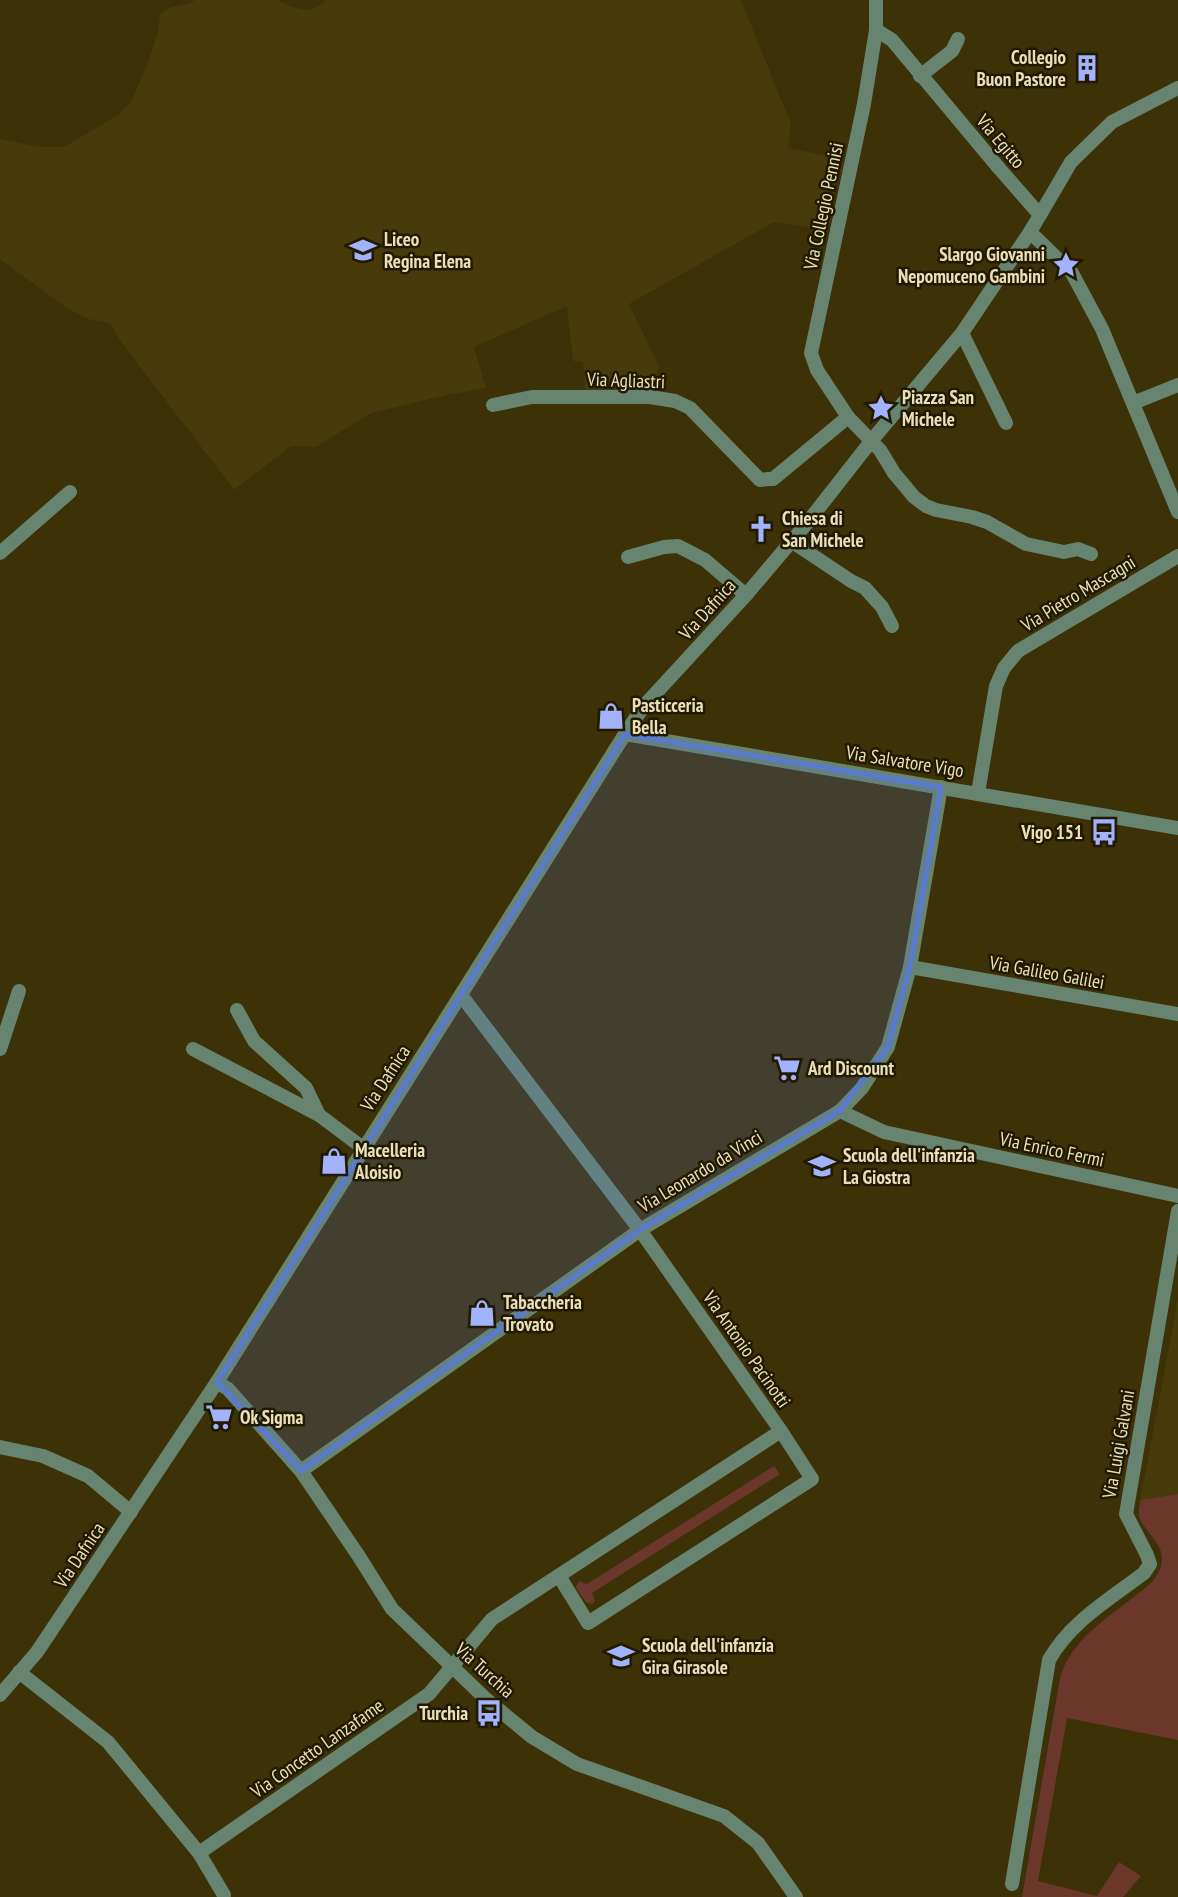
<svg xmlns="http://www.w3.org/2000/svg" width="1178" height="1897" font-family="'PT Sans Narrow',sans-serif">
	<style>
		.built { fill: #473b0b }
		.green { fill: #6b372a }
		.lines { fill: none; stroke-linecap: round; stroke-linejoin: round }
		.pedestrian { stroke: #678470; stroke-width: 14 }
		.minor { stroke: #678470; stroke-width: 14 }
		.tertiary { stroke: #678470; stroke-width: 14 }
		.marked { fill: #5a7acf; fill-opacity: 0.2; stroke: #5a7acf; stroke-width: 5; stroke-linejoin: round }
		.labels { text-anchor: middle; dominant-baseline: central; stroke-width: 5; stroke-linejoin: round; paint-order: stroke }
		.poi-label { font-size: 19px; font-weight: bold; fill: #e9e0bb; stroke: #211900; text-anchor: start }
		.street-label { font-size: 19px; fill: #e9e0bb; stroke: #211900 }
	</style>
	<rect width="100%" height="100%" fill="#3c3107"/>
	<g class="built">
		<path d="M195,0H278L292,7L309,10L322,4L325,0H741L791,124L788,148L844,159L842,171L831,178L826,195L830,198L833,207L828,230L774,222L629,304L659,366L653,390L585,392L583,362L573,361L567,306L474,347L486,388L447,395L371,413L316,447L291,446L234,490L119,339L110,323L88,319L68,309L0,259V139L41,147H64L118,115L132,100L145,69L158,33L160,14L169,8L190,3Z"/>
		<path d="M1178,1299V1494L1140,1500L1142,1490Z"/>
	</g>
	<g class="green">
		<path d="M774,1466L780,1474L592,1593L595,1601L592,1604L586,1602L576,1588L577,1584L580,1581L587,1584Z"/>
		<path d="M1178,1494V1740L1067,1718L1038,1881L1097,1896L1119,1862L1141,1876L1123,1897H1022L1060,1678C1071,1640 1105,1620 1135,1596C1144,1589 1156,1581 1160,1569C1169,1545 1145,1535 1139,1516C1138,1512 1140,1505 1140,1500Z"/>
	</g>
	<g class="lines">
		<g class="pedestrian">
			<path d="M920,76L952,51L958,39"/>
			<path d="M998,167L1040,215"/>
			<path d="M493,405L532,397H650L675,401L690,408L760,480L768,479"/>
			<path d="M237,1010L254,1041L306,1088L319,1115"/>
		</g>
		<g class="minor">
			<path d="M876,0V30L864,104L811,353L817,370L848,417L880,450L894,473L914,497L926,506L936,510L972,517L987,522L1026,544L1064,552L1078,549L1091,554"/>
			<path d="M876,30L892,40L998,167"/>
			<path d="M1030,232L1072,273L1102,329L1178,512"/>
			<path d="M962,333L1006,423"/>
			<path d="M1133,403L1178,385"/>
			<path d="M768,479H773L848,417"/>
			<path d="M791,541L851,581L865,588L882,607L892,626"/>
			<path d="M0,553L70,492"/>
			<path d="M628,557L664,547L678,546L705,560L746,595"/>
			<path d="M625,734L643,707L746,595L807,523L872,440L962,333L1030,232L1071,162L1112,122L1178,88"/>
			<path d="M978,793L996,686L1004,668L1018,651L1178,556"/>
			<path d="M910,967L1178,1014"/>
			<path d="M0,1049L19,991"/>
			<path d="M193,1049L319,1115L363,1148"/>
			<path d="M840,1111L884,1132L1178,1196"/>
			<path d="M217,1382L228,1389L301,1471L358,1555L392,1609L487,1700L532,1737L577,1764L724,1816L758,1843L796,1897"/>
			<path d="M0,1447L43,1456L88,1476L131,1512"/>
			<path d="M301,1471L640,1230L840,1111L862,1088L888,1047L910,967L941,787"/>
			<path d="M559,1576L588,1623L812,1479L781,1431"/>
			<path d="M19,1672L108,1742L199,1853L224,1895"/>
			<path d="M199,1853L429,1694L492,1619L781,1431L640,1230L461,995"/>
			<path d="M1012,1884L1049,1660C1070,1622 1110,1599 1144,1573L1150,1564L1147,1555L1126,1514L1178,1211"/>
		</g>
		<path class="tertiary" d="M0,1695L37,1652L217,1382L625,734L1178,828"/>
	</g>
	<path class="marked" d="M625,734L941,787L910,967L888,1047L840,1111L640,1230L301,1471L217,1382Z"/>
	<defs>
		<symbol id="building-bare" viewBox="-9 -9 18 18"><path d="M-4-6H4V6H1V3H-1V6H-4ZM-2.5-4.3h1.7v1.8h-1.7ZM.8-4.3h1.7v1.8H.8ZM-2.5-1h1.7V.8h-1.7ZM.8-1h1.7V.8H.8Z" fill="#a3b2fd" stroke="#211900" stroke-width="2.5" paint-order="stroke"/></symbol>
		<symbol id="school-bare" viewBox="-9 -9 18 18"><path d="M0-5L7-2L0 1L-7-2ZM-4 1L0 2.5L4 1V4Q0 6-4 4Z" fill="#a3b2fd" stroke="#211900" stroke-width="2.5" paint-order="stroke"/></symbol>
		<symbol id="sight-bare" viewBox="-9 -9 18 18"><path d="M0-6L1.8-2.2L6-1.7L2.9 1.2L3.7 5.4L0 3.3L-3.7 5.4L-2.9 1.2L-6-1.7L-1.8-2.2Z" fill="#a3b2fd" stroke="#211900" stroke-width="2.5" paint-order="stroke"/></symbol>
		<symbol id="church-bare" viewBox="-9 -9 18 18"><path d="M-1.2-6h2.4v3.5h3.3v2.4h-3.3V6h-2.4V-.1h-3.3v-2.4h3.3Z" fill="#a3b2fd" stroke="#211900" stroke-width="2.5" paint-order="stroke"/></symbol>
		<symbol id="shop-bare" viewBox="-9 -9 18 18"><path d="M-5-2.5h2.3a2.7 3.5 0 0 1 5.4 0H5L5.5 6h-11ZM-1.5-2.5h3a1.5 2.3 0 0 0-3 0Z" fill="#a3b2fd" stroke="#211900" stroke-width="2.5" paint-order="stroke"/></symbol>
		<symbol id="bus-bare" viewBox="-9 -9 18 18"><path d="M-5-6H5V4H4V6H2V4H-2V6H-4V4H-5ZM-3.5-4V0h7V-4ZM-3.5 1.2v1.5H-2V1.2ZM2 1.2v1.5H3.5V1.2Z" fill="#a3b2fd" stroke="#211900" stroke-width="2.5" paint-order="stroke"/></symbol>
		<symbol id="supermarket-bare" viewBox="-9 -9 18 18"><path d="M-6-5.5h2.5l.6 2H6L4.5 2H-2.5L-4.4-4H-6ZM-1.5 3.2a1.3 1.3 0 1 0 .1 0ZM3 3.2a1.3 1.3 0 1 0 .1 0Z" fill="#a3b2fd" stroke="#211900" stroke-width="2.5" paint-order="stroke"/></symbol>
	</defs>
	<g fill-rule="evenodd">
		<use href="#building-bare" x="1068" y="49" width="38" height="38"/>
		<use href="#school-bare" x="344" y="231" width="38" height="38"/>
		<use href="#sight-bare" x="1047" y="246" width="38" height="38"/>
		<use href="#sight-bare" x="862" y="389" width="38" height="38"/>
		<use href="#church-bare" x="742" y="510" width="38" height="38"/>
		<use href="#shop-bare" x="592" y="697" width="38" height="38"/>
		<use href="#bus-bare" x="1085" y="813" width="38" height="38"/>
		<use href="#supermarket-bare" x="768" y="1049" width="38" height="38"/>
		<use href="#shop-bare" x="315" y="1142" width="38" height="38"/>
		<use href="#school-bare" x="803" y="1147" width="38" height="38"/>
		<use href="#shop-bare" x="463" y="1294" width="38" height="38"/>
		<use href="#supermarket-bare" x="200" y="1398" width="38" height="38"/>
		<use href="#school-bare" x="602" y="1637" width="38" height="38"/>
		<use href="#bus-bare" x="470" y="1694" width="38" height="38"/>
	</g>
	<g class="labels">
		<g class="poi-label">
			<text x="1066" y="57" text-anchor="end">Collegio<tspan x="1066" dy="22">Buon Pastore</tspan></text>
			<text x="384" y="239">Liceo<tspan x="384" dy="22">Regina Elena</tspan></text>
			<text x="1045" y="254" text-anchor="end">Slargo Giovanni<tspan x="1045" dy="22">Nepomuceno Gambini</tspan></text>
			<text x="902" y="397">Piazza San<tspan x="902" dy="22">Michele</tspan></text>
			<text x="782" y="518">Chiesa di<tspan x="782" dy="22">San Michele</tspan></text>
			<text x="632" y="705">Pasticceria<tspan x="632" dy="22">Bella</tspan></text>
			<text x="1083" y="832" text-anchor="end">Vigo 151</text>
			<text x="808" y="1068">Ard Discount</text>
			<text x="355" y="1150">Macelleria<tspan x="355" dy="22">Aloisio</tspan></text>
			<text x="843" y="1155">Scuola dell'infanzia<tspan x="843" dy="22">La Giostra</tspan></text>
			<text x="503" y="1302">Tabaccheria<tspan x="503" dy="22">Trovato</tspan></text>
			<text x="240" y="1417">Ok Sigma</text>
			<text x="642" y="1645">Scuola dell'infanzia<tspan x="642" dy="22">Gira Girasole</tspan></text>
			<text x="468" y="1713" text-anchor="end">Turchia</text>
		</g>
		<g class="street-label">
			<text transform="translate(1001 141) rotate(50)">Via Egitto</text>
			<text transform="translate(823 206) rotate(-78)">Via Collegio Pennisi</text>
			<text transform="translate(626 380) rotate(2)">Via Agliastri</text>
			<text transform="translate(1078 593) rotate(-31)">Via Pietro Mascagni</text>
			<text transform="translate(707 609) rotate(-48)">Via Dafnica</text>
			<text transform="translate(905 761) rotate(9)">Via Salvatore Vigo</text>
			<text transform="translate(1047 972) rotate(10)">Via Galileo Galilei</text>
			<text transform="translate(385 1078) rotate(-57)">Via Dafnica</text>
			<text transform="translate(1052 1149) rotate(12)">Via Enrico Fermi</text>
			<text transform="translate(700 1171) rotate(-31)">Via Leonardo da Vinci</text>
			<text transform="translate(747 1349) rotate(55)">Via Antonio Pacinotti</text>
			<text transform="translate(1118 1444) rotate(-80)">Via Luigi Galvani</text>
			<text transform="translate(79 1555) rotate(-56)">Via Dafnica</text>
			<text transform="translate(485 1670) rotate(42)">Via Turchia</text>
			<text transform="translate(317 1748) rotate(-35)">Via Concetto Lanzafame</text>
		</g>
	</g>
</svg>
